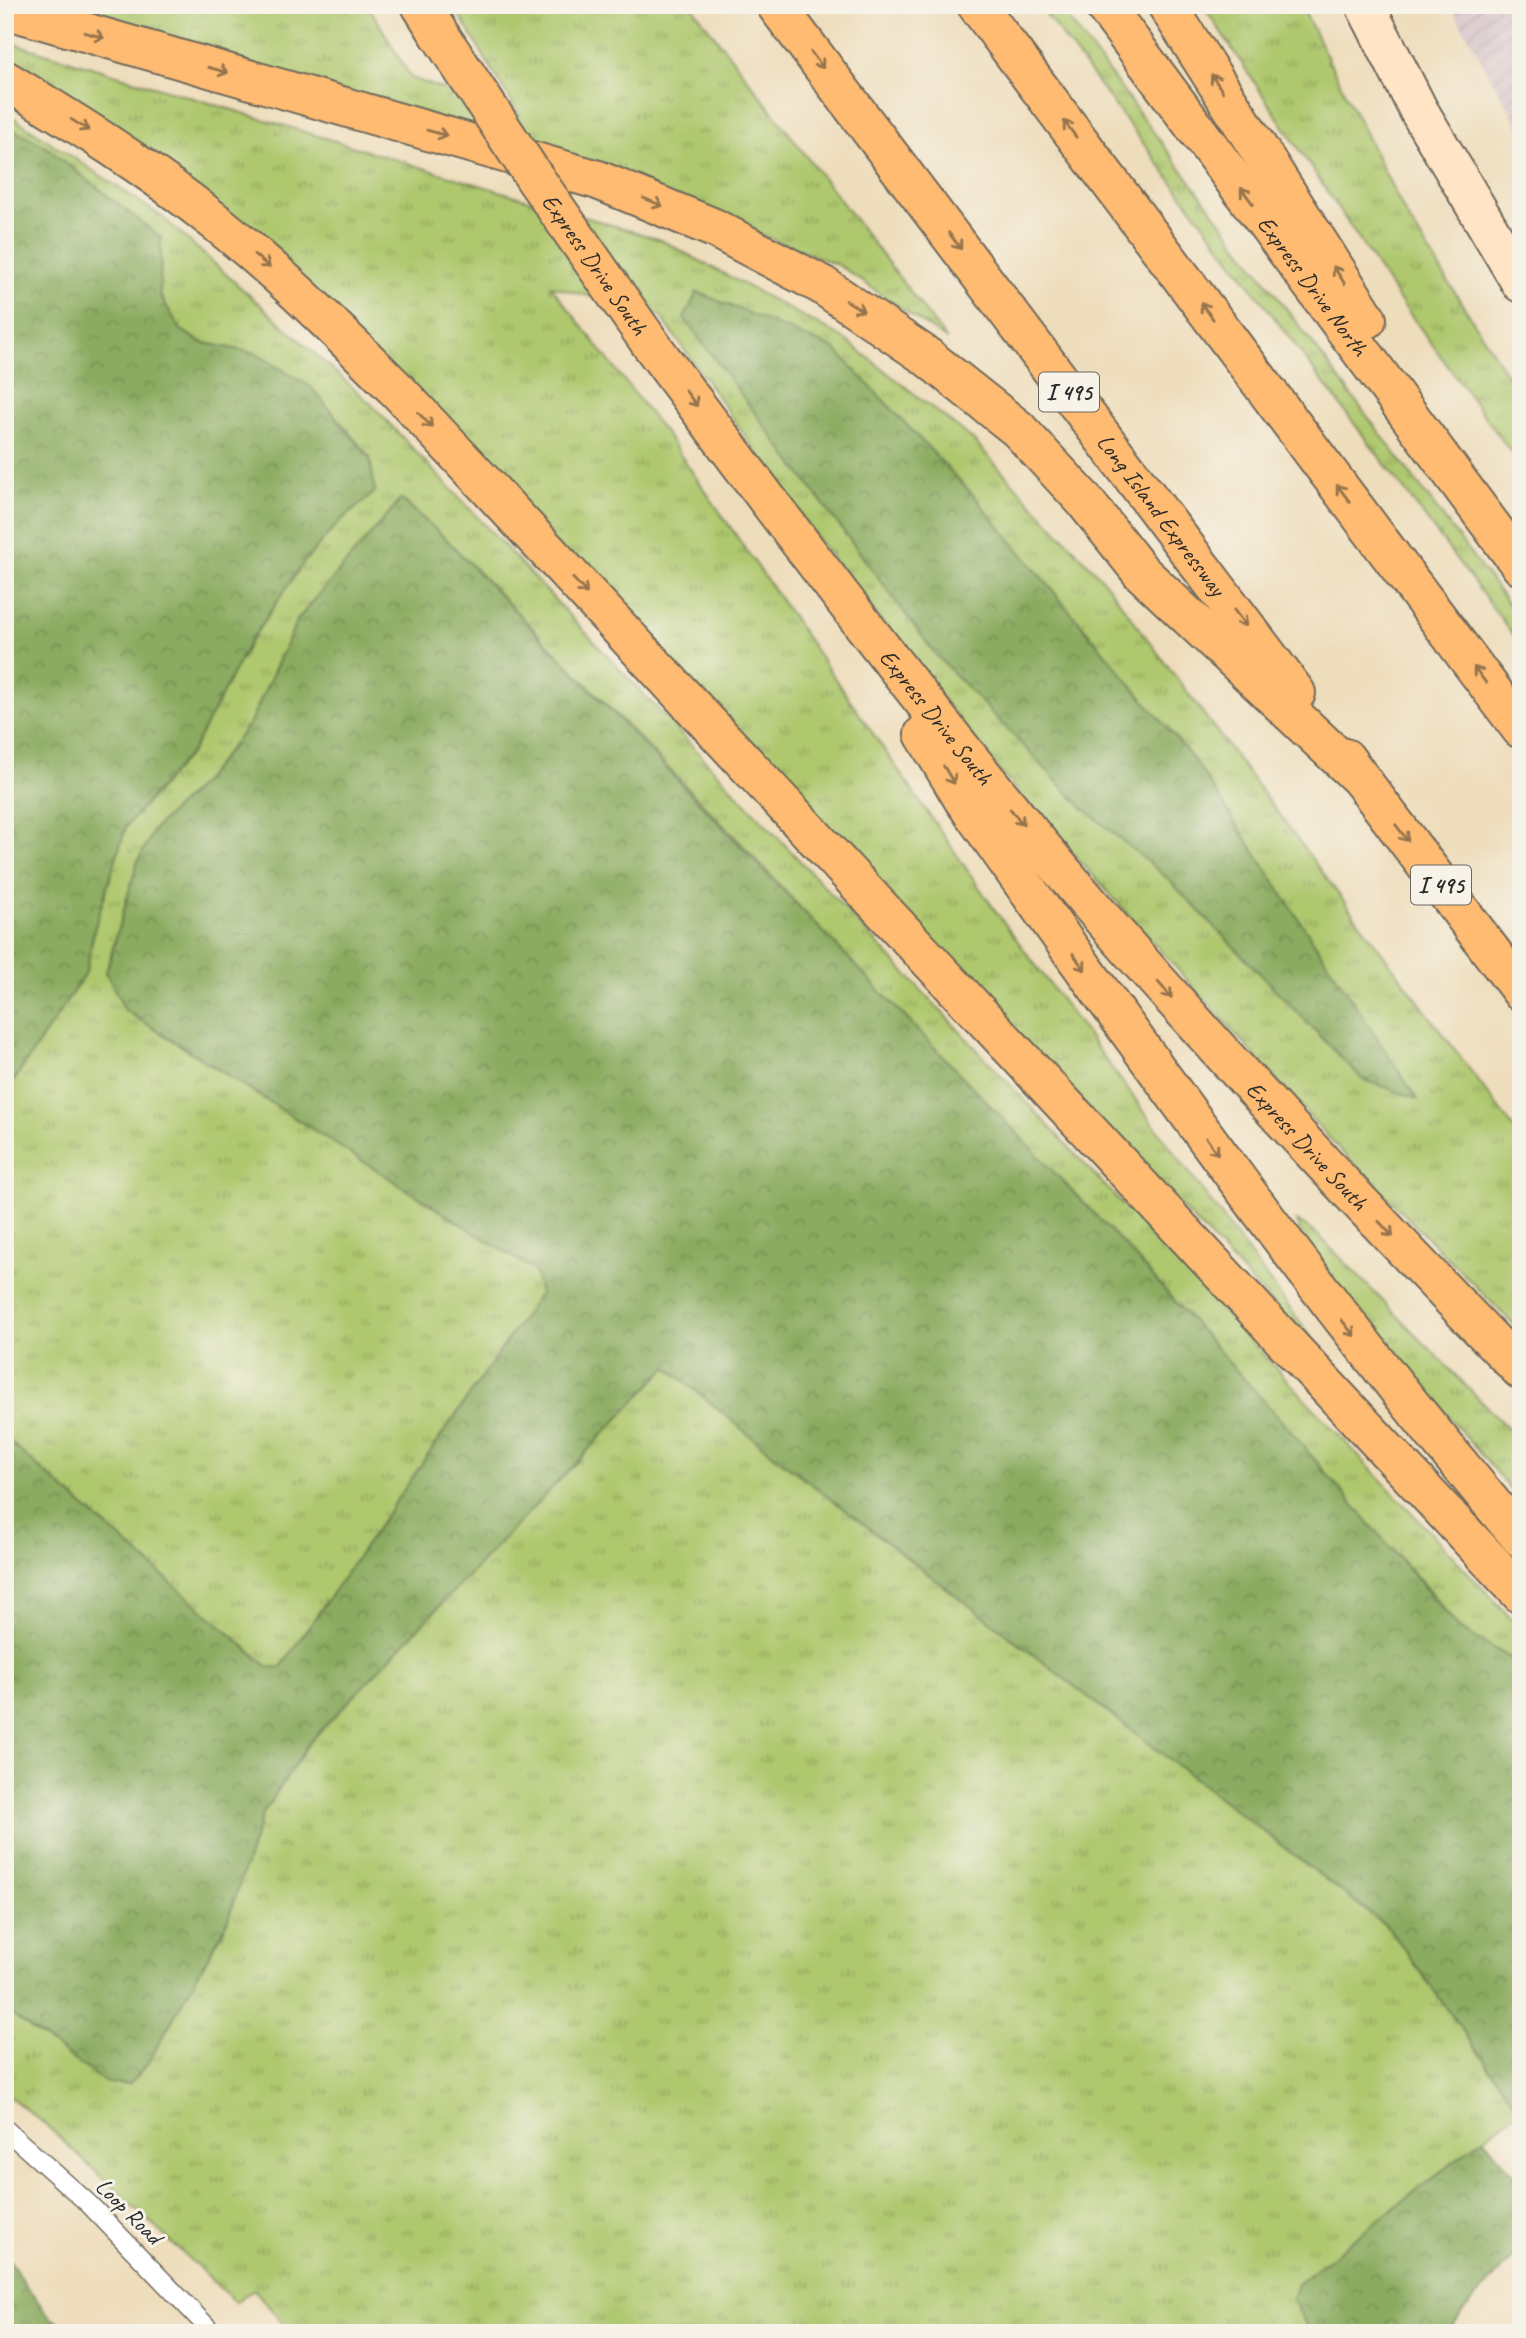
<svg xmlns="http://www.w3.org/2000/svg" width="1526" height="2338" font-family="Caveat,sans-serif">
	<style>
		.industrial { fill: url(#industrial-furrows) }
		.grass { fill: url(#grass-tufts); stroke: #6d7a4c; stroke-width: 2 }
		.forest { fill: url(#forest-crowns); stroke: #5b6c46; stroke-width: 2 }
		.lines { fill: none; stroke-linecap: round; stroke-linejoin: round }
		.lane-casing { stroke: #6f695d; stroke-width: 21 }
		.secondary-casing { stroke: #6f695d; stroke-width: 42 }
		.highway-casing { stroke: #6f695d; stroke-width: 42 }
		.lane { stroke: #fff; stroke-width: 18 }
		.secondary { stroke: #ffe4c6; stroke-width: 38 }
		.highway { stroke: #febb71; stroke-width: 38 }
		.highway-bridge-casing { stroke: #6f695d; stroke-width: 42; stroke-linecap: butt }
		.highway-bridge { stroke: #febb71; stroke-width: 38 }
		.oneway { stroke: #94734e }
		.labels { text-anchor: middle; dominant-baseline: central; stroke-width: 6; stroke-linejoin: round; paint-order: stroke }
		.shield { fill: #f7f3e8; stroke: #686764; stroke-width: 2 }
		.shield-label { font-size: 23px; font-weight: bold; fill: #2b2b2b }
		.street-label { font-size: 24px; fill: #2b2b2b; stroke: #f7f3e8 }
	</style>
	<defs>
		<pattern id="industrial-furrows" width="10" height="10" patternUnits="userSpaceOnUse" patternTransform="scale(1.75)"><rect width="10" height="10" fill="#d2bdc6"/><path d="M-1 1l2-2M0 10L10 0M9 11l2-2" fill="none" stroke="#b4a3aa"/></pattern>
		<pattern id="grass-tufts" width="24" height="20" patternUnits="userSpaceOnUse" patternTransform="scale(1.75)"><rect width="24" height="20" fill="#afc86e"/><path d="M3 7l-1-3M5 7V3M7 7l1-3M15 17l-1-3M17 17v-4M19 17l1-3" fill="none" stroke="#8fa35b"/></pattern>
		<pattern id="forest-crowns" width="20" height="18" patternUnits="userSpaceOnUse" patternTransform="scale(1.75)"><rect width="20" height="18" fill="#8bac61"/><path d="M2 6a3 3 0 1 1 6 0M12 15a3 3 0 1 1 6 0" fill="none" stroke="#728c50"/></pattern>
	</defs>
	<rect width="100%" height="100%" fill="#f7f3e8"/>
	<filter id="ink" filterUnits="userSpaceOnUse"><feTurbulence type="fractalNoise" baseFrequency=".0143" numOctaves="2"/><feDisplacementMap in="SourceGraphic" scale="14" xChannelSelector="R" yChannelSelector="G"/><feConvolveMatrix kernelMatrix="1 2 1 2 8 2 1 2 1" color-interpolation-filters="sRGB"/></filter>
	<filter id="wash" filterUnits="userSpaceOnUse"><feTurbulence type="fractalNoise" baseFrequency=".00686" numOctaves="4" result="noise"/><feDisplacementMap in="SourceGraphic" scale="28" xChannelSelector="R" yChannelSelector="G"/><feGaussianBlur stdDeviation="1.57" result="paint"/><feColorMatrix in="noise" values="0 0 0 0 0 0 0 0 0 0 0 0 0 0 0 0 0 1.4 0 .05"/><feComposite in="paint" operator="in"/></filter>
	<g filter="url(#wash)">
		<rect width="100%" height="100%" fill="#edb"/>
		<path class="industrial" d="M1450,5H1521V130Z"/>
		<g class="grass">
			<path d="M47,5H368L411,78L520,116L453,5H691L947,340L840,266L560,155Z"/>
			<path d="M1039,5H1058L1521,621V645Z"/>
			<path d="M1203,5H1301L1406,215L1521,397V466L1396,295Z"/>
			<path d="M15,44L661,240L843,338L972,439L1104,581L1521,1138V1332L1339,1149L1001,773L822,545L660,315L551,286L668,437L997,913L1336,1371L392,370L5,63Z"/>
			<path d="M5,112L161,216L371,404L1521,1629V1664L1459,1628L1429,1590L736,838L447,540L401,499L298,619L250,723L203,782L155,828L137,863L106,973L125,1010L535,1271L541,1293L281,1667H268L5,1438V1094L86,972L94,930L126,826L192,751L248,645L303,563L339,522L375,491L255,353L200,342L180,329L160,295V238L42,144L5,126Z"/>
			<path d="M1297,1221L1318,1235L1521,1442V1502L1305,1247Z"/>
			<path d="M667,1367L775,1456L1389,1928L1520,2110L1297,2284L1307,2326L1314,2333H284L287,2328L254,2289L235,2302L45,2124L5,2093V2010L75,2061L129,2084L146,2066L226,1925L262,1815L308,1744Z"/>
		</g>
		<g class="forest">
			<path d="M5,126L42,144L161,238L160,295L180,329L200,342L255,353L311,387L370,458L375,492L339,522L303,563L248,645L192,751L126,826L94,930L86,972L5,1094Z"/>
			<path d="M697,292L835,349L974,496L1195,761L1417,1099L1362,1079L1168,879L1081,806L936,655L684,318Z"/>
			<path d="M401,499L447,540L1127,1248L1286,1426L1459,1628L1521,1664V2112L1389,1928L775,1456L667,1367L308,1744L262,1815L226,1925L146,2066L129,2084L106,2083L5,2010V1438L268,1667H281L540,1293L535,1271L125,1010L106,973L137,863L155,828L203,782L250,723L298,619Z"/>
			<path d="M1484,2138L1521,2184V2249L1463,2311L1449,2333H1314L1307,2326L1292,2299L1297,2284Z"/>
			<path d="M5,2252L25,2286L52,2319L79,2333H5Z"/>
		</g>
	</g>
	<g filter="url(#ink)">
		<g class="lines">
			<defs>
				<path id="lane" d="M5,2129L89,2204L213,2333"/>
				<path id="secondary" d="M1365,5L1419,111L1521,283"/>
				<g id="highway">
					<path d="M421,5L436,29"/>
					<path id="s1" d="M776,5L1296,693"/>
					<path d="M977,5L1521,729"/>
					<path id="s2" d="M1104,5L1521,566"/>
					<path d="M1167,5L1367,319"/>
					<path d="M5,9L598,180L714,228L822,285L926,356L1018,429L1083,499L1141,572L1361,779"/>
					<path d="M5,80C78,124 150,169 217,223C282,275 341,334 400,393L1521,1594"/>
					<path id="s3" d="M650,343C796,539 943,733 1102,918C1237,1073 1377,1223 1521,1370"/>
					<path d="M924,734L963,799C1142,1051 1320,1303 1521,1538"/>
					<path d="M1345,758L1521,991"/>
				</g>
			</defs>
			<use href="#lane" class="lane-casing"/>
			<use href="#secondary" class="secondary-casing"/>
			<use href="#highway" class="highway-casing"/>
			<use href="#lane" class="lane"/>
			<use href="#secondary" class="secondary"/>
			<use href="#highway" class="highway"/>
			<defs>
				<g id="highway-bridge">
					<path id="s4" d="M436,29L534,177L650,343"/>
				</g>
			</defs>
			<use href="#highway-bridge" class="highway-bridge-casing"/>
			<use href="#highway-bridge" class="highway-bridge"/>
		</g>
		<defs><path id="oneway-shaft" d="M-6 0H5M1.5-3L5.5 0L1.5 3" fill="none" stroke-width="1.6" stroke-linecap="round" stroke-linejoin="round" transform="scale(1.75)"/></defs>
		<g class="oneway">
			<use href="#oneway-shaft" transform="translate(94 35) rotate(16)"/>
			<use href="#oneway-shaft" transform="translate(817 60) rotate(53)"/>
			<use href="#oneway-shaft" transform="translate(218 70) rotate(16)"/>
			<use href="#oneway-shaft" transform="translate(1217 83) rotate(-123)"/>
			<use href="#oneway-shaft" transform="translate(80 125) rotate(32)"/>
			<use href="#oneway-shaft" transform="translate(1070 129) rotate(-127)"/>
			<use href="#oneway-shaft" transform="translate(437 133) rotate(16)"/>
			<use href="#oneway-shaft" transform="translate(1247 196) rotate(-127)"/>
			<use href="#oneway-shaft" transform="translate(653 202) rotate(22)"/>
			<use href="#oneway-shaft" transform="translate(955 241) rotate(53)"/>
			<use href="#oneway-shaft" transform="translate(262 261) rotate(40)"/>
			<use href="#oneway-shaft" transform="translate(1339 275) rotate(-123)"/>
			<use href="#oneway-shaft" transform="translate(855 306) rotate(32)"/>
			<use href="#oneway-shaft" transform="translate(1207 311) rotate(-127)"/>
			<use href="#oneway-shaft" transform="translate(691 398) rotate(53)"/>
			<use href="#oneway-shaft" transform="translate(425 420) rotate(47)"/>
			<use href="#oneway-shaft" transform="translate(1343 493) rotate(-127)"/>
			<use href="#oneway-shaft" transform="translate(580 586) rotate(47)"/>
			<use href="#oneway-shaft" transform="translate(1240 618) rotate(53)"/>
			<use href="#oneway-shaft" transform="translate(1480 675) rotate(-127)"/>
			<use href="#oneway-shaft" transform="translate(949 775) rotate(59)"/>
			<use href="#oneway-shaft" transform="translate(1017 817) rotate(50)"/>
			<use href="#oneway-shaft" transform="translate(1402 833) rotate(53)"/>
			<use href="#oneway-shaft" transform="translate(1079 962) rotate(54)"/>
			<use href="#oneway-shaft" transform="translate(1165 990) rotate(49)"/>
			<use href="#oneway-shaft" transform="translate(1212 1146) rotate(54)"/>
			<use href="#oneway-shaft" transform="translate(1386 1229) rotate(47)"/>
			<use href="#oneway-shaft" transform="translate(1348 1328) rotate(52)"/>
		</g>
	</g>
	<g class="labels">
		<g class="shield">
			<rect x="1039" y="372.5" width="60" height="39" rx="5"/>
			<rect x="1411" y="865.5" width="60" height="39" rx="5"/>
		</g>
		<g class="shield-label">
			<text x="1069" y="392">I 495</text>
			<text x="1441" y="885">I 495</text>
		</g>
		<g class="street-label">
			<text stroke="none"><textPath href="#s4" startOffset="284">Express Drive South</textPath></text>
			<text stroke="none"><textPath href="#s2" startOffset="350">Express Drive North</textPath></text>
			<text stroke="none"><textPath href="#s1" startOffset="639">Long Island Expressway</textPath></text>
			<text stroke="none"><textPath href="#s3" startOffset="471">Express Drive South</textPath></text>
			<text stroke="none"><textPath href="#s3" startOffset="1038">Express Drive South</textPath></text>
			<text transform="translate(129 2211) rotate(45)">Loop Road</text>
		</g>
	</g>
	<rect width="1526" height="2338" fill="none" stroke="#f7f3e8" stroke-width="28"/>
</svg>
